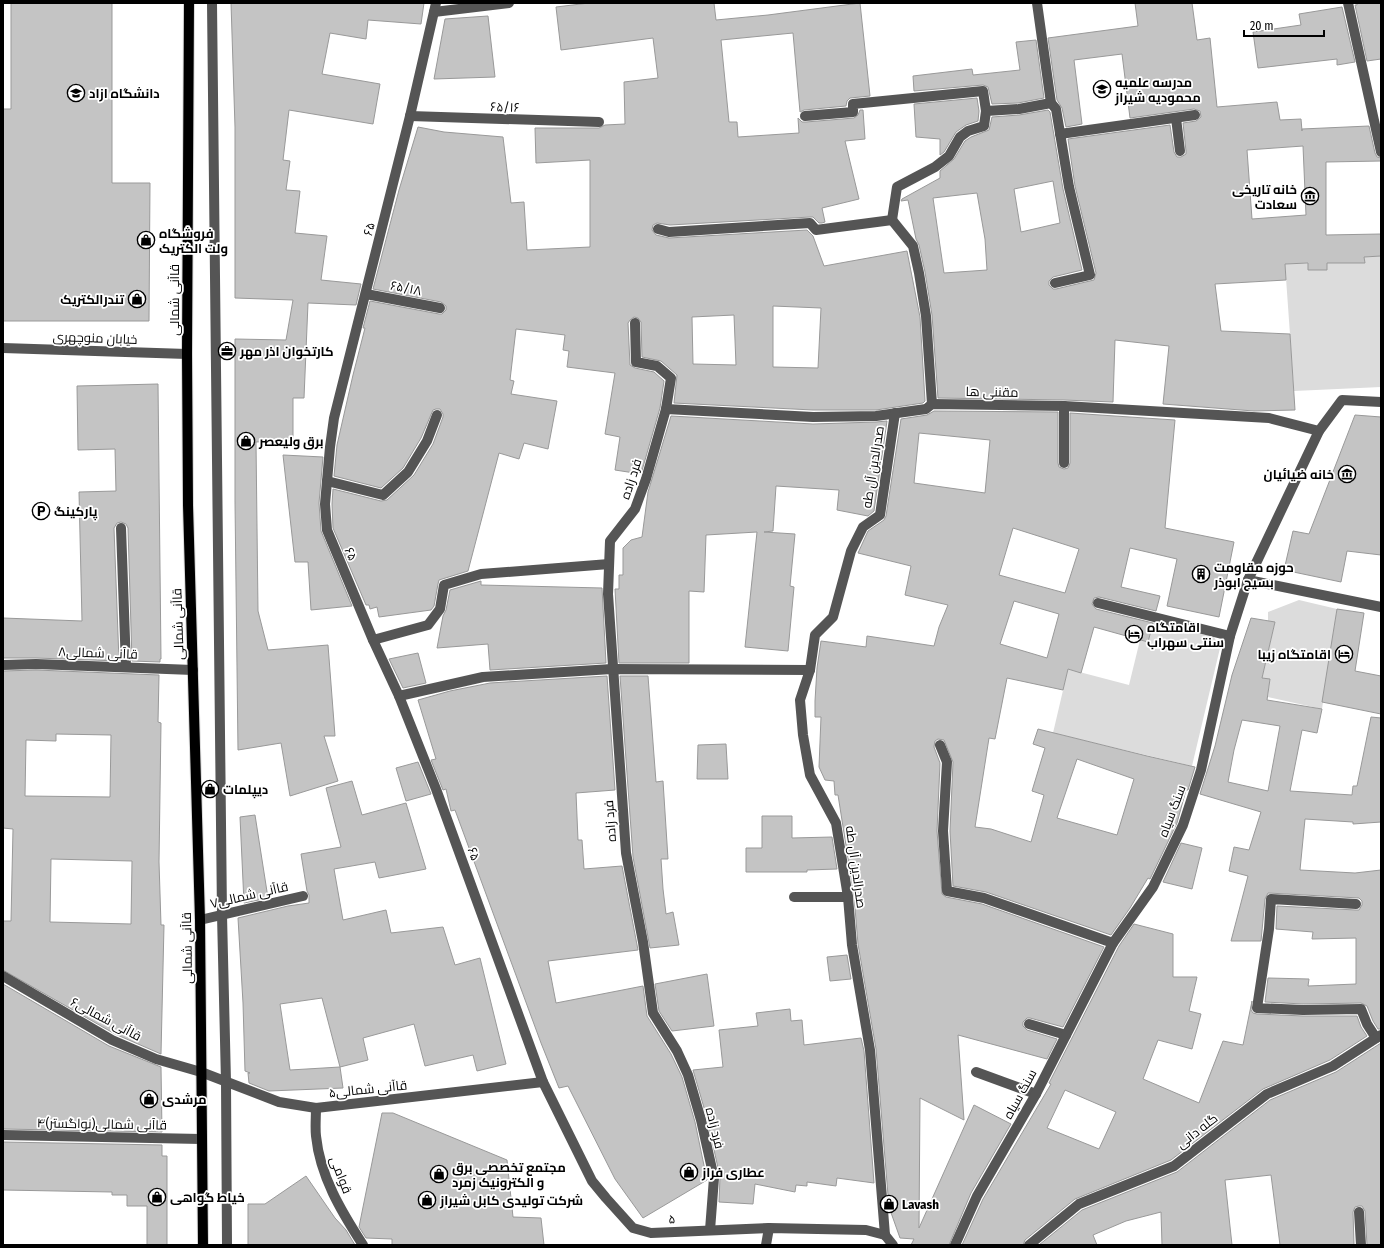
<svg xmlns="http://www.w3.org/2000/svg" width="1384" height="1248" font-family="'Fira Sans Condensed',Cairo,sans-serif">
	<style>
		.green { fill: #dcdcdc }
		.building { fill: #c4c4c4; stroke: #999; fill-rule: evenodd }
		.lines { fill: none; stroke-linecap: round; stroke-linejoin: round }
		.major-casing { stroke: #dbdbdb; stroke-width: 12 }
		.minor { stroke: #555; stroke-width: 10 }
		.major { stroke: #000; stroke-width: 10 }
		.labels { text-anchor: middle; dominant-baseline: central; stroke-width: 3.5; stroke-linejoin: round; paint-order: stroke }
		.poi-label { font-size: 13px; font-weight: bold; fill: #000; stroke: #fff; text-anchor: start }
		.street-label { font-size: 13px; fill: #000; stroke: #fff }
	</style>
	<rect width="100%" height="100%" fill="#fff"/>
	<g class="green">
		<path d="M1381,256V387L1294,391L1285,264L1365,262L1364,257Z"/>
		<path d="M1299,600L1337,609L1322,709L1268,697L1270,679L1262,678L1275,623L1268,621V612Z"/>
		<path d="M1153,622L1214,637L1220,648L1192,766L1053,733L1068,669L1129,685L1140,640L1148,642Z"/>
	</g>
	<g class="building">
		<path d="M11,3H112V183H150L149,321H3V109H11Z"/>
		<path d="M231,3H424L421,24L368,20L366,39L330,33L322,74L380,84L373,124L289,110L283,160L290,161L286,190L300,191L295,233L327,236L321,280L361,284L356,305L308,303L304,398H293V440L256,442L258,611L268,650L328,645L335,736H324L338,781L290,796L281,743L238,750L235,501V339L286,340L293,300L235,298V127Z"/>
		<path d="M589,3H714L716,20L768,15L860,3L870,96L850,98L847,101L846,106L804,110L800,112L793,33L721,40L729,122H737L738,137L799,133L798,118L802,122H806L854,118L858,115L860,110H863L865,139L845,141L859,199L822,208L825,222L822,223H819L813,217H810L670,225L657,223L653,225L652,230L656,235L669,238L807,230L813,236L824,266L907,251L920,317L925,401L923,403L876,410H813L674,403L677,375L661,361L642,357L641,322L638,318L634,317L630,320L628,323L630,365L635,368L654,372L664,381L660,408L641,474L615,470L620,437L605,434L615,373L567,367L569,351L563,350L565,335L516,329L510,380L514,381L511,394L557,401L548,449L524,443L519,459L499,453L468,571L439,580L438,584L434,606L431,610L379,617L377,607L370,609L369,605H366L333,528L332,504L333,489L381,501L387,500L414,475L433,444L443,417V414L440,409H436L433,410L421,438L403,468L381,488L334,476L337,445L353,375L365,328H363L370,301L439,314H442L446,310V306L441,302L373,289L399,190L418,127L444,132L503,137L511,203L524,202L527,250L590,247V160L536,163L535,128H599L605,125L625,124L624,82L658,78L653,38L561,50L556,7ZM773,306L821,308L818,368L773,367ZM734,315L736,365L693,364L692,317Z"/>
		<path d="M1135,3H1192L1197,40L1210,38L1217,107L1277,102L1280,120L1301,119L1302,131V129L1369,126L1375,153L1377,157L1381,158V161L1326,162V235L1381,234V256L1364,257L1365,263H1327V270H1308V263L1285,264L1286,280L1215,284L1221,331L1290,334L1295,410L1254,411L1163,404L1169,346L1115,340L1113,402L1064,400L938,398L932,315L925,272L919,245L916,239L908,200L901,201L902,199L940,178V171L954,159L965,141L971,137L989,130L992,117L1019,115L1048,110L1050,112L1063,189L1082,270L1053,277L1049,281V285L1053,289H1056L1094,280L1096,273L1075,186L1068,139L1170,125L1174,152L1177,157H1181L1186,154V151L1183,123L1196,121L1201,117L1200,111L1194,109L1130,118L1122,54L1074,60L1082,124L1066,127L1062,108L1057,100L1048,38L1138,26ZM1303,146L1306,215L1252,219L1247,150ZM1053,181L1060,223L1021,232L1014,189ZM977,193L985,239L987,270L944,273L933,198Z"/>
		<path d="M1357,3H1381V59L1367,61L1355,5H1357Z"/>
		<path d="M1342,7L1355,62L1337,65V59L1258,68L1253,32L1301,25L1299,14Z"/>
		<path d="M488,16L495,77L434,79L445,19Z"/>
		<path d="M1036,40L1044,98L1018,103L992,104L988,87L983,85L914,91L913,76L972,69L973,75L1020,70L1016,42Z"/>
		<path d="M977,98L979,111L978,121L966,125L956,132L944,152L940,155V139L916,137L914,104Z"/>
		<path d="M158,384L161,659H160V662L132,661L128,528L126,524L121,522L117,523L114,528L119,661L36,658H3V618L82,621L79,492L116,491L115,449L78,450L77,386Z"/>
		<path d="M934,411L1058,412V463L1059,467L1064,469L1068,468L1070,463V413L1175,420L1165,528L1234,542L1219,617L1167,606L1177,559L1130,548L1121,587L1160,596L1156,611L1099,597L1094,598L1092,604L1096,609L1153,623L1148,642L1094,627L1081,673L1068,669L1063,690L1007,678L995,739L989,738L975,827L991,829L1031,842L1044,795L1032,791L1045,748L1033,744L1038,729L1147,756L1195,767L1188,790H1186L1177,823L1150,879L1148,878L1130,908L1111,935L986,892L953,886L950,831L953,762L944,740L938,739L935,741L934,747L940,763L937,831L942,894L946,897L982,904L1104,947L1063,1027L1030,1018H1027L1023,1022V1026L1027,1030L1057,1039L1047,1059L958,1035L964,1120L920,1098L919,1228L974,1105L1011,1124L971,1193L949,1245H911L914,1239L900,1238L889,1207L876,1049L858,944L854,896L838,795H835L834,781L825,780L819,767L821,717H815V701L817,668L821,641L866,647L867,636L934,646L939,627L948,605L905,595L911,566L858,553L868,531L884,520L886,516L901,419L927,415ZM919,433L990,440L985,493L914,483ZM1013,528L1079,549L1065,593L999,575ZM1014,601L1059,614L1047,658L1000,644ZM1077,759L1134,779L1117,835L1057,818Z"/>
		<path d="M1355,415L1381,417V555L1347,551L1341,582L1284,570L1293,531L1309,534Z"/>
		<path d="M671,416L813,424L876,422L887,421L874,511L868,516L837,510L839,490L776,486L773,531L764,532L795,534L790,586L794,587L788,651L745,647L757,532L706,535L704,592L689,591V663H619L615,589H619V575H623V548L631,540L642,537L648,492Z"/>
		<path d="M283,455L323,457L319,503L321,531L352,606L311,610L308,562H295Z"/>
		<path d="M481,581V585L602,588L606,663L490,670L488,644L437,648L443,616L446,610L450,590Z"/>
		<path d="M1337,609L1364,613L1355,671L1381,676V714L1322,702Z"/>
		<path d="M1251,618L1275,622L1262,678L1270,679L1267,700L1322,709L1317,733L1302,730L1290,791L1352,795L1353,786H1357L1371,717L1381,718V822L1353,824V822L1305,819L1300,870L1355,873L1381,870V1029H1378L1373,1021L1367,1006L1361,1003L1303,1004L1265,1002L1268,978L1309,979L1308,986L1356,984V938L1312,939L1313,932L1276,929L1277,906L1356,910H1359L1362,905V901L1359,898L1268,893L1265,899L1261,941H1231L1248,876L1229,871L1234,847L1249,850L1261,812L1200,794L1215,746L1232,675ZM1242,720L1280,726L1268,791L1228,782L1234,750Z"/>
		<path d="M418,653L426,683L403,688L389,659Z"/>
		<path d="M36,670L159,675L158,722L161,723L159,862L161,925H164L161,1054L115,1034L3,970V921H11L13,829L3,828V671ZM56,734L111,735L110,797L25,796L26,740L56,741ZM51,859L132,861L131,924L50,922Z"/>
		<path d="M607,676L615,790L576,793L578,840H582L584,869L622,866L638,950L548,961L556,1003L643,986L647,1016L671,1054L682,1077L695,1122L707,1180L643,1218L615,1179L568,1086L559,1088L541,1043L455,810L451,811L446,789L443,790L431,760L436,759L418,700L450,691L490,683Z"/>
		<path d="M620,676H648L656,782L663,781L668,859H661L663,889L666,914L673,912L679,945L650,948L633,857Z"/>
		<path d="M726,744L728,779H697L698,745Z"/>
		<path d="M418,762L431,794L406,801L396,768Z"/>
		<path d="M352,781L362,815L406,803L426,869L379,878L375,862L334,869L343,920L386,910L391,933L443,927L455,965L480,958L506,1064L477,1071L473,1055L425,1066L414,1024L363,1038L368,1060L340,1067L343,1088L269,1091L249,1083L248,1073H250L245,1071L243,1003L238,918L288,906L309,903V895L307,891L301,854L341,847L326,788ZM322,998L340,1067L290,1070L280,1004Z"/>
		<path d="M255,815L268,898L244,903L240,817Z"/>
		<path d="M762,816H792V838L832,837L837,869L807,870V872H746V848H762Z"/>
		<path d="M1181,843L1202,848L1192,889L1163,882Z"/>
		<path d="M1134,924L1173,934V977H1197L1189,1011L1201,1014L1192,1049L1158,1040L1143,1079L1199,1103L1223,1041L1243,1045L1252,1001L1251,1010L1253,1013L1257,1014L1303,1016H1357L1361,1027L1367,1036L1330,1060L1263,1089L1171,1160L1075,1199L1025,1240L1023,1245H962L983,1199L1051,1084L1049,1083L1119,946ZM1065,1090L1116,1112L1099,1149L1047,1128Z"/>
		<path d="M847,955L851,979L830,981L827,957Z"/>
		<path d="M707,974L714,1026L672,1031L659,1011L655,984Z"/>
		<path d="M3,984L109,1046L161,1067L162,1132L3,1129Z"/>
		<path d="M790,1009L791,1021L802,1020L804,1045L861,1038L864,1051L874,1183L837,1178L836,1186L807,1182V1186L796,1185L795,1192L755,1184L753,1204L719,1202L720,1177L707,1118L693,1070L723,1067L719,1030L758,1026L756,1013Z"/>
		<path d="M1381,1043V1245H1367L1365,1211L1362,1206H1359L1355,1207L1353,1212L1354,1245H1280L1271,1175L1225,1180L1232,1245H1162L1161,1212L1126,1221L1093,1235L1097,1245H1039L1082,1210L1177,1172L1270,1100L1336,1072Z"/>
		<path d="M382,1113H393L507,1160L513,1217L541,1218L544,1245H392V1239L366,1238L359,1227Z"/>
		<path d="M3,1142L162,1145V1156H167V1245H147V1206H127V1195H112V1192L3,1190Z"/>
		<path d="M306,1176L335,1218L346,1230L355,1245H248V1204H265Z"/>
	</g>
	<g class="lines">
		<defs>
			<path id="major" d="M189,3L187,354L188,505L200,920L203,1245"/>
		</defs>
		<use href="#major" class="major-casing"/>
		<g class="minor">
			<path d="M212,3L222,915L226,1082L227,1245"/>
			<path d="M436,3L410,116L334,418L330,447L325,504L327,530L373,640L399,696L436,789L543,1082L592,1181L606,1198L633,1228L651,1233L769,1228L866,1230L885,1235"/>
			<path d="M1037,3L1051,103L1056,109L1069,187L1090,275L1055,283"/>
			<path d="M1348,3L1381,152"/>
			<path d="M434,12L509,3"/>
			<path d="M410,116L599,122"/>
			<path d="M805,116L853,112V104L983,91L986,111"/>
			<path d="M1176,118L1180,151"/>
			<path d="M1060,134L1195,115"/>
			<path d="M892,220L897,187L935,167L949,156L960,137L968,131L984,126L986,111L1019,109L1051,103"/>
			<path d="M658,229L669,232L810,223L816,230L892,220L913,246L919,273L926,316L932,404"/>
			<path d="M366,294L440,308"/>
			<path d="M635,323L636,362L657,366L671,378L666,409L646,479L635,509L610,541L608,594L626,853L643,942L653,1013L677,1051L688,1075L701,1120L714,1178L710,1230"/>
			<path d="M3,348L187,354"/>
			<path d="M666,409L813,417L876,416L926,409L932,404L1064,406L1269,418L1319,431"/>
			<path d="M1064,463V406"/>
			<path d="M327,481L383,495L408,472L427,441L437,415"/>
			<path d="M121,528L126,667"/>
			<path d="M1248,580L1381,607"/>
			<path d="M1098,603L1230,636"/>
			<path d="M373,640L428,625L440,609L444,585L481,574L609,564"/>
			<path d="M3,665L36,664L193,670"/>
			<path d="M399,696L483,677L612,669L810,670"/>
			<path d="M940,745L947,762L943,831L947,891L984,898L1113,943"/>
			<path d="M794,897H848"/>
			<path d="M1356,904L1271,899L1269,929L1257,1008L1303,1010L1361,1009L1367,1024L1376,1038"/>
			<path d="M200,920L303,896"/>
			<path d="M3,976L112,1040L156,1059L201,1072L279,1102L316,1108L543,1082"/>
			<path d="M1029,1024L1066,1035"/>
			<path d="M976,1072L1036,1094"/>
			<path d="M316,1108C316,1117 315,1127 316,1136C320,1176 341,1211 363,1245"/>
			<path d="M3,1135L201,1139"/>
			<path d="M1359,1212L1361,1245"/>
			<path d="M885,1235L870,1050L852,945L848,897L836,823L810,775L803,735L800,700L810,670L815,635L833,617L851,551L863,527L880,515L895,413"/>
			<path d="M885,1235L893,1245"/>
			<path d="M766,1245L769,1228"/>
			<path d="M955,1245L977,1196L1036,1094L1113,943L1153,887L1183,825L1201,770L1230,636L1248,580L1319,431L1342,400L1381,402"/>
			<path d="M1029,1245L1079,1204L1174,1166L1267,1094L1333,1066L1381,1035"/>
		</g>
		<use href="#major" class="major"/>
	</g>
	<defs>
		<symbol id="school-ring" viewBox="-11 -11 22 22"><circle r="9.5" fill="#fff" stroke="#000" stroke-width="1.5"/><path d="M0-5L7-2L0 1L-7-2ZM-4 1L0 2.5L4 1V4Q0 6-4 4Z" fill="#000"/></symbol>
		<symbol id="university-ring" viewBox="-11 -11 22 22"><circle r="9.5" fill="#fff" stroke="#000" stroke-width="1.5"/><path d="M0-5L7-2L0 1L-7-2ZM-4 1L0 2.5L4 1V4Q0 6-4 4Z" fill="#000"/></symbol>
		<symbol id="museum-ring" viewBox="-11 -11 22 22"><circle r="9.5" fill="#fff" stroke="#000" stroke-width="1.5"/><path d="M0-6L6-3V-2H-6V-3ZM-5-1h2V3h-2ZM-1-1h2V3h-2ZM3-1h2V3H3ZM-6 4H6V6H-6Z" fill="#000"/></symbol>
		<symbol id="shop-ring" viewBox="-11 -11 22 22"><circle r="9.5" fill="#fff" stroke="#000" stroke-width="1.5"/><path d="M-5-2.5h2.3a2.7 3.5 0 0 1 5.4 0H5L5.5 6h-11ZM-1.5-2.5h3a1.5 2.3 0 0 0-3 0Z" fill="#000"/></symbol>
		<symbol id="office-ring" viewBox="-11 -11 22 22"><circle r="9.5" fill="#fff" stroke="#000" stroke-width="1.5"/><path d="M-6-3h4V-5.5h4V-3h4V5H-6ZM-1-4.5V-3h2v-1.5ZM-6 0V1H6V0Z" fill="#000"/></symbol>
		<symbol id="parking-ring" viewBox="-11 -11 22 22"><circle r="9.5" fill="#fff" stroke="#000" stroke-width="1.5"/><path d="M-3.5-5.5H1a3.5 3.5 0 0 1 0 7H-1V5.5H-3.5ZM-1-3.4V-.6H.8a1.4 1.4 0 0 0 0-2.8Z" fill="#000"/></symbol>
		<symbol id="building-ring" viewBox="-11 -11 22 22"><circle r="9.5" fill="#fff" stroke="#000" stroke-width="1.5"/><path d="M-4-6H4V6H1V3H-1V6H-4ZM-2.5-4.3h1.7v1.8h-1.7ZM.8-4.3h1.7v1.8H.8ZM-2.5-1h1.7V.8h-1.7ZM.8-1h1.7V.8H.8Z" fill="#000"/></symbol>
		<symbol id="hotel-ring" viewBox="-11 -11 22 22"><circle r="9.5" fill="#fff" stroke="#000" stroke-width="1.5"/><path d="M-6-4.5h1.5V1H6V5H4.5V3h-9V5H-6ZM-4 0a1.8 1.8 0 1 1 3.6 0ZM.5 0V-2.5h3Q6-2.5 6 0Z" fill="#000"/></symbol>
	</defs>
	<g fill-rule="evenodd">
		<use href="#school-ring" x="1092" y="79" width="20" height="20"/>
		<use href="#university-ring" x="66" y="83" width="20" height="20"/>
		<use href="#museum-ring" x="1300" y="186" width="20" height="20"/>
		<use href="#shop-ring" x="136" y="230" width="20" height="20"/>
		<use href="#shop-ring" x="127" y="289" width="20" height="20"/>
		<use href="#office-ring" x="217" y="341" width="20" height="20"/>
		<use href="#shop-ring" x="236" y="431" width="20" height="20"/>
		<use href="#museum-ring" x="1337" y="464" width="20" height="20"/>
		<use href="#parking-ring" x="31" y="501" width="20" height="20"/>
		<use href="#building-ring" x="1191" y="564" width="20" height="20"/>
		<use href="#hotel-ring" x="1124" y="624" width="20" height="20"/>
		<use href="#hotel-ring" x="1334" y="644" width="20" height="20"/>
		<use href="#shop-ring" x="200" y="779" width="20" height="20"/>
		<use href="#shop-ring" x="139" y="1089" width="20" height="20"/>
		<use href="#shop-ring" x="679" y="1162" width="20" height="20"/>
		<use href="#shop-ring" x="429" y="1164" width="20" height="20"/>
		<use href="#shop-ring" x="147" y="1187" width="20" height="20"/>
		<use href="#shop-ring" x="417" y="1190" width="20" height="20"/>
		<use href="#shop-ring" x="879" y="1194" width="20" height="20"/>
	</g>
	<g class="labels">
		<g class="poi-label">
			<text x="1115" y="82">مدرسه علمیه<tspan x="1115" dy="15">محمودیه شیراز</tspan></text>
			<text x="89" y="93">دانشگاه ازاد</text>
			<text x="1297" y="189" text-anchor="end">خانه تاریخی<tspan x="1297" dy="15">سعادت</tspan></text>
			<text x="159" y="233">فروشگاه<tspan x="159" dy="15">ولت الکتریک</tspan></text>
			<text x="124" y="299" text-anchor="end">تندرالکتریک</text>
			<text x="240" y="351">کارتخوان اذر مهر</text>
			<text x="259" y="441">برق ولیعصر</text>
			<text x="1334" y="474" text-anchor="end">خانه ضیائیان</text>
			<text x="54" y="511">پارکینگ</text>
			<text x="1214" y="567">حوزه مقاومت<tspan x="1214" dy="15">بسیج ابوذر</tspan></text>
			<text x="1147" y="627">اقامتگاه<tspan x="1147" dy="15">سنتی سهراب</tspan></text>
			<text x="1331" y="654" text-anchor="end">اقامتگاه زیبا</text>
			<text x="223" y="789">دیپلمات</text>
			<text x="162" y="1099">مرشدی</text>
			<text x="452" y="1167">مجتمع تخصصی برق<tspan x="452" dy="15">و الکترونیک زمرد</tspan></text>
			<text x="702" y="1172">عطاری فراز</text>
			<text x="170" y="1197">خیاط گواهی</text>
			<text x="440" y="1200">شرکت تولیدی کابل شیراز</text>
			<text x="902" y="1204">Lavash</text>
		</g>
		<g class="street-label">
			<text transform="translate(505 107) rotate(2)">۶۵/۱۶</text>
			<text transform="translate(369 229) rotate(-76)">۶۵</text>
			<text transform="translate(406 288) rotate(11)">۶۵/۱۸</text>
			<text transform="translate(174 300) rotate(-90)">قاآنی شمالی</text>
			<text transform="translate(95 338) rotate(2)">خیابان منوچهری</text>
			<text transform="translate(992 392) rotate(1)">مقننی ها</text>
			<text transform="translate(873 467) rotate(-81)">صدرالدین آل طه</text>
			<text transform="translate(631 479) rotate(-72)">فرد زاده</text>
			<text transform="translate(351 554) rotate(67)">۶۵</text>
			<text transform="translate(178 624) rotate(-92)">قاآنی شمالی</text>
			<text transform="translate(98 653) rotate(2)">قاآنی شمالی۸</text>
			<text transform="translate(1172 811) rotate(-69)">سنگ سیاه</text>
			<text transform="translate(610 821) rotate(-94)">فرد زاده</text>
			<text transform="translate(474 854) rotate(70)">۶۵</text>
			<text transform="translate(856 867) rotate(82)">صدرالدین آل طه</text>
			<text transform="translate(249 895) rotate(-13)">قاآنی شمالی۷</text>
			<text transform="translate(187 948) rotate(-91)">قاآنی شمالی</text>
			<text transform="translate(106 1019) rotate(28)">قاآنی شمالی۶</text>
			<text transform="translate(368 1089) rotate(-6)">قاآنی شمالی۵</text>
			<text transform="translate(1020 1094) rotate(-61)">سنگ سیاه</text>
			<text transform="translate(102 1124) rotate(1)">۴قاآنی شمالی(نواگستر)</text>
			<text transform="translate(715 1128) rotate(76)">فرد زاده</text>
			<text transform="translate(1197 1131) rotate(-38)">گله دانی</text>
			<text transform="translate(341 1175) rotate(69)">قوامی</text>
			<text transform="translate(672 1219) rotate(-2)">۵</text>
		</g>
	</g>
	<rect width="1384" height="1248" fill="none" stroke="#000000" stroke-width="8"/>
	<path d="M1244 30v6h80v-6" fill="none" stroke="#000000" stroke-width="2"/>
	<text x="1250" y="30" font-size="12" fill="#000000" stroke="#ffffff" stroke-width="3" paint-order="stroke">20 m</text>
</svg>
